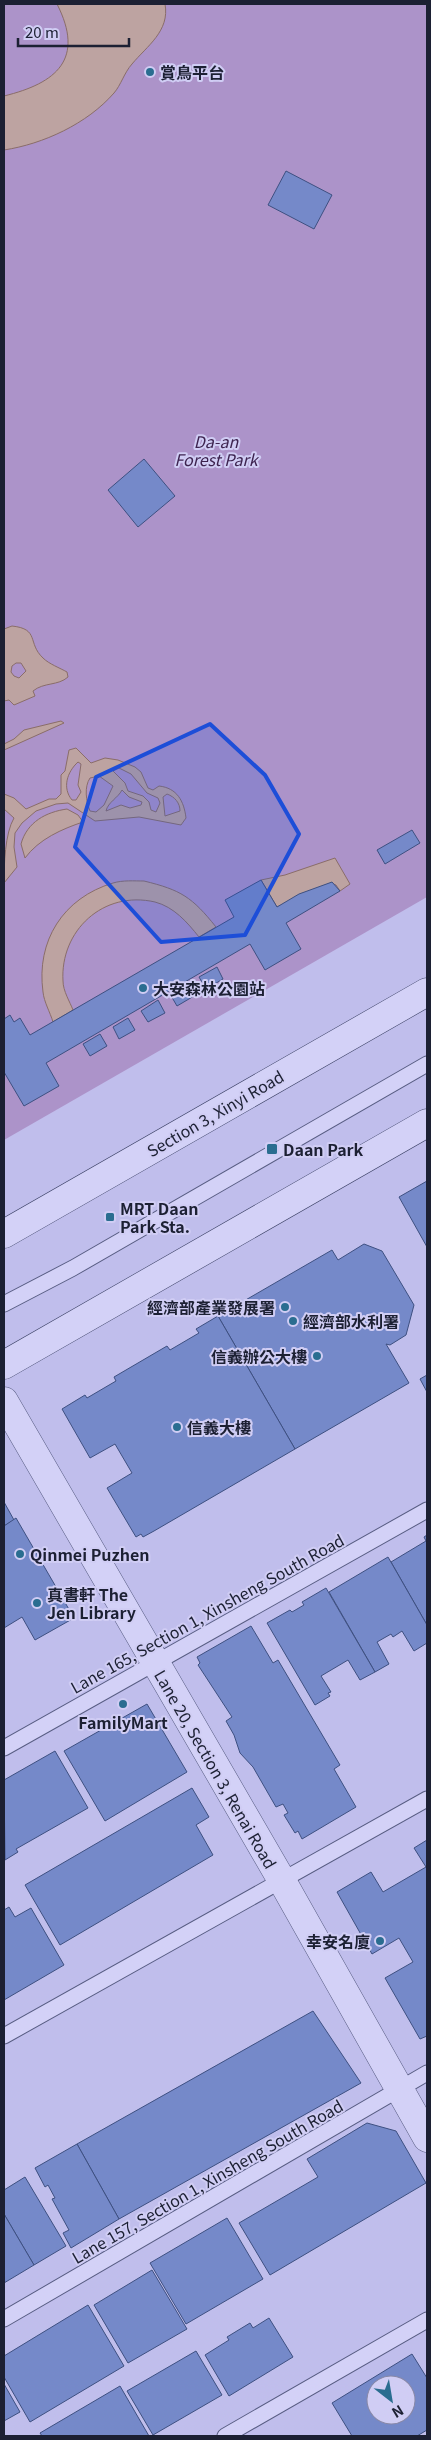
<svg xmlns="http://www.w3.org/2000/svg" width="431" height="2440" font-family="Georgia,'Noto Sans TC',serif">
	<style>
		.green { fill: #ac93c9 }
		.water { fill: #bda3a1; stroke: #8a6d69; fill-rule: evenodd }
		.building { fill: #7589c9; stroke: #3e5081; fill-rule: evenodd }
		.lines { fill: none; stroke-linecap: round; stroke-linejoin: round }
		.service-casing { stroke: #585d83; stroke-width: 17 }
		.minor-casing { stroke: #585d83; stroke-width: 29 }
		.secondary-casing { stroke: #3b4165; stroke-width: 29 }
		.service { stroke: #d3d1f7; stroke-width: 15 }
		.minor { stroke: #d3d1f7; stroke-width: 28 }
		.secondary { stroke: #d3d1f7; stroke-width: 28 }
		.marked { fill: #1d4ed8; fill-opacity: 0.2; stroke: #1d4ed8; stroke-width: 4; stroke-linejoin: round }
		.poi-dot { fill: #2a6d90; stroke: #d0cdf4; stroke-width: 2 }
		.labels { text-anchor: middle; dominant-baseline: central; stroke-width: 4; stroke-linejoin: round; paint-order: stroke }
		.poi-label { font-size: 16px; font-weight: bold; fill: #1c2033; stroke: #d0cdf4; text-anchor: start }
		.park-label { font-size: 16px; font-style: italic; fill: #3d234f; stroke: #d0cdf4 }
		.street-label { font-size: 16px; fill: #1c2033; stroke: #d0cdf4 }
	</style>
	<rect width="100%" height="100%" fill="#c0beec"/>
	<path class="green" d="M4,4H427V897L4,1140Z"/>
	<g class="water">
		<path d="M57,4H165C170,31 147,46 132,64C124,73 121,85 114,93C87,124 43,144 4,150V96C57,83 85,59 57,4Z"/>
		<path d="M12,626C40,629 27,643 43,658C49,664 60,668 67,672L68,677C58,686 44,682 33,691L35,696L14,705L9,700L4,701V629ZM16,663H21L26,671L19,678L14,676L11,672L12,666Z"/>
		<path d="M61,721L64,723L4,750V744L14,739L24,730Z"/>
		<path d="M76,748L91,763L105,758L118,760L135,767L141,772L148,788L153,790L159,786C177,788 184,801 186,818L181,825L139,817L95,821L68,803L56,804L36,811L22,823L15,833L14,847L17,867L4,883C4,865 5,833 14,818L4,809V794L14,798L26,809L49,799H56L61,794V775L65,771L69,750ZM78,762L81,764L78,785L81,792L76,800H72C62,788 67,772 78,762ZM119,768L131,774L147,793L158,798L160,803L156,812L151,810L149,802L143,796L128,791L125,783L113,771ZM99,776L113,786L104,805L96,812L90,811C86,801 84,787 90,778ZM122,790L129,797L142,802L141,805L130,808L121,805L106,811C108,802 118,798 122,790ZM167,794C175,797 180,803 180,811L165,816L163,797Z"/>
		<path d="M67,809L78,815L83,822C62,829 39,839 25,858L21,844C27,822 46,812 67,809Z"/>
		<path d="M335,858L350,884L340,891L336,885L331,883L277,907L261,880L285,875Z"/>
		<path d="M144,881C181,890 192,897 216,927L199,937C187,922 174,907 155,902C103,890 60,931 63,981C63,991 70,1002 73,1010L53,1022C50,1012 44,1002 43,992C36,941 63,898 113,883C123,880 134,881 144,881Z"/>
	</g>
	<g class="building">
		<path d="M286,171L332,195L314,229L268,205Z"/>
		<path d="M144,459L175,496L138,527L108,490Z"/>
		<path d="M412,830L420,843L385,864L377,850Z"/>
		<path d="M261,880L277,907L299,894L332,882L340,891L286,923L301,949L265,970L250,944L46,1063L59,1086L24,1106L4,1072V1019L10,1015L14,1022L20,1018L30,1035L234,917L225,900Z"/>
		<path d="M217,967L223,979L206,989L199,977Z"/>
		<path d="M187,984L194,996L177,1006L170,994Z"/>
		<path d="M158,1000L165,1013L148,1022L141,1011Z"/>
		<path d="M128,1018L135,1030L119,1039L113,1027Z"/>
		<path d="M100,1034L107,1046L90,1056L83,1044Z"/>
		<path d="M427,1181V1247L399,1197Z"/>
		<path d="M364,1244L382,1251L414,1305L406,1335L390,1345L386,1344L409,1383L295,1449L218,1316L332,1250L338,1260Z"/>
		<path d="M218,1316L295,1449L154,1531L143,1537L141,1534L136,1537L107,1488L132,1473L115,1444L90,1458L62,1409L85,1395L87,1398L116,1381L114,1377L167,1346L170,1350L199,1333L196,1329Z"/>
		<path d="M427,1375V1392L420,1379Z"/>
		<path d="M4,1502L14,1520L4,1526Z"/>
		<path d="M16,1518L74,1618L35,1640L22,1617L4,1628V1526Z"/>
		<path d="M427,1535V1625L391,1562L426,1541L424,1537Z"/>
		<path d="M388,1557L427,1625V1643L414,1651L402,1631L393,1637L391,1634L377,1642L389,1664L375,1672L329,1592Z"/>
		<path d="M326,1588L375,1672L360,1680L348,1660L321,1676L331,1692L328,1693L330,1696L315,1705L267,1623L290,1610L292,1612L304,1605L302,1602Z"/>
		<path d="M251,1626L273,1663L278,1660L340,1765L334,1769L356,1807L302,1839L298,1831L295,1833L284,1815L288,1813L283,1804L276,1807L253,1767L240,1753L234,1735L226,1721L232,1717L198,1665L200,1663L197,1657Z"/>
		<path d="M147,1704L187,1772L105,1821L64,1751Z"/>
		<path d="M55,1751L88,1808L16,1849L18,1852L5,1860L4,1780Z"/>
		<path d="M192,1788L209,1817L196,1825L213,1855L60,1945L25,1885Z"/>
		<path d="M427,1840V2036L420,2039L385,1978L413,1962L399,1938L372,1954L337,1892L371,1872L383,1892L426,1867L414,1848Z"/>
		<path d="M9,1907L15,1917L31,1908L64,1965L4,2000V1910Z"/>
		<path d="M313,2011L361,2083L119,2219L77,2144Z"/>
		<path d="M367,2123L396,2131L426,2183L270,2275L239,2223L318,2177L307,2159Z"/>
		<path d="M77,2144L119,2219L71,2248L63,2233L69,2230L52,2199L55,2198L48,2185L45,2187L35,2168Z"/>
		<path d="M25,2177L66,2246L34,2265L4,2214V2190Z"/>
		<path d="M4,2214L34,2265L4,2283Z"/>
		<path d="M227,2218L263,2279L186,2324L150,2263Z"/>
		<path d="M152,2270L187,2329L128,2363L94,2305Z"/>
		<path d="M88,2305L124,2366L30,2422L4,2377V2356Z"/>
		<path d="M269,2318L293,2357L229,2396L205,2355L229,2340L227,2337L250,2323L253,2328Z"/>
		<path d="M196,2351L222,2395L153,2435L127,2391Z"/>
		<path d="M412,2354L427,2378V2430L417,2436H352L332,2403ZM376,2385H406V2415H376Z"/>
		<path d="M4,2384L20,2412L4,2421Z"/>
		<path d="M120,2386L149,2436H42L40,2433Z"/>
	</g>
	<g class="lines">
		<defs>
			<g id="service">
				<path d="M4,1304L73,1268L427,1064"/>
				<path d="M4,1748L427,1510"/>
				<path d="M4,2036L427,1799"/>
				<path d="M4,2319L427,2073"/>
				<path d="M225,2436L427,2320"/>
			</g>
			<path id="minor" d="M4,1401L281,1879L427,2138"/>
			<g id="secondary">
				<path d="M4,1234L427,992"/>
				<path d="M4,1365L427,1123"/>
			</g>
		</defs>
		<use href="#service" class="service-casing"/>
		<use href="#minor" class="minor-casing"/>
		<use href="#secondary" class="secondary-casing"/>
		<use href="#service" class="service"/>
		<use href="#minor" class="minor"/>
		<use href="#secondary" class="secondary"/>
	</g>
	<path class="marked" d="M210,724L265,775L299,834L245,935L161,942L75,847L96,777Z"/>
	<g class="poi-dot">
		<circle cx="150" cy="72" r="5"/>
		<circle cx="143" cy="988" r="5"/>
		<rect x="266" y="1143" width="12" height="12" rx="2.5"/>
		<rect x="105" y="1212" width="10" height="10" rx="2.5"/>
		<circle cx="285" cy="1307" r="5"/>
		<circle cx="293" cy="1321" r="5"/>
		<circle cx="317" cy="1356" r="5"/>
		<circle cx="177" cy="1427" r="5"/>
		<circle cx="20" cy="1554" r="5"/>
		<circle cx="37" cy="1603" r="5"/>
		<circle cx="123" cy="1704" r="5"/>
		<circle cx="380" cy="1941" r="5"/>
	</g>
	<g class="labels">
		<g class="poi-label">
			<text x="160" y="72">賞鳥平台</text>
			<text x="153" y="988">大安森林公園站</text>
			<text x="283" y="1149">Daan Park</text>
			<text x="120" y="1208">MRT Daan<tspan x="120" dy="18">Park Sta.</tspan></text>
			<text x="275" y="1307" text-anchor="end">經濟部產業發展署</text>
			<text x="303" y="1321">經濟部水利署</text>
			<text x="307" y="1356" text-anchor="end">信義辦公大樓</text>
			<text x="187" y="1427">信義大樓</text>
			<text x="30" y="1554">Qinmei Puzhen</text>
			<text x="47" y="1594">真書軒 The<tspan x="47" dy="18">Jen Library</tspan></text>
			<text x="123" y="1722" text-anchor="middle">FamilyMart</text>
			<text x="370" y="1941" text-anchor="end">幸安名廈</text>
		</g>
		<g class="park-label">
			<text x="216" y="441">Da-an<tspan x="216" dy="18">Forest Park</tspan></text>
		</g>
		<g class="street-label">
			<text transform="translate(215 1113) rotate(-30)">Section 3, Xinyi Road</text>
			<text transform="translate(207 1613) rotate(-29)">Lane 165, Section 1, Xinsheng South Road</text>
			<text transform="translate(216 1769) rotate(60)">Lane 20, Section 3, Renai Road</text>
			<text transform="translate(207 2181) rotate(-30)">Lane 157, Section 1, Xinsheng South Road</text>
		</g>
	</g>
	<rect width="431" height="2440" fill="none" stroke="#1c2033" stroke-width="10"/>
	<g transform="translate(391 2400) rotate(149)"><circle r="24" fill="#d0cdf4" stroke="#8888a7"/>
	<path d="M0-4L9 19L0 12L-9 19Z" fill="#2a6d90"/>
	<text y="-8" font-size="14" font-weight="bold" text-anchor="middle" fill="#1c2033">N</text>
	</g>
	<path d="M18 38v8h111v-8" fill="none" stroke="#1c2033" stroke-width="2.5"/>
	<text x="25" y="38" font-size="15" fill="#1c2033" stroke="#d0cdf4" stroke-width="4" paint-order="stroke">20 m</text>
</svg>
